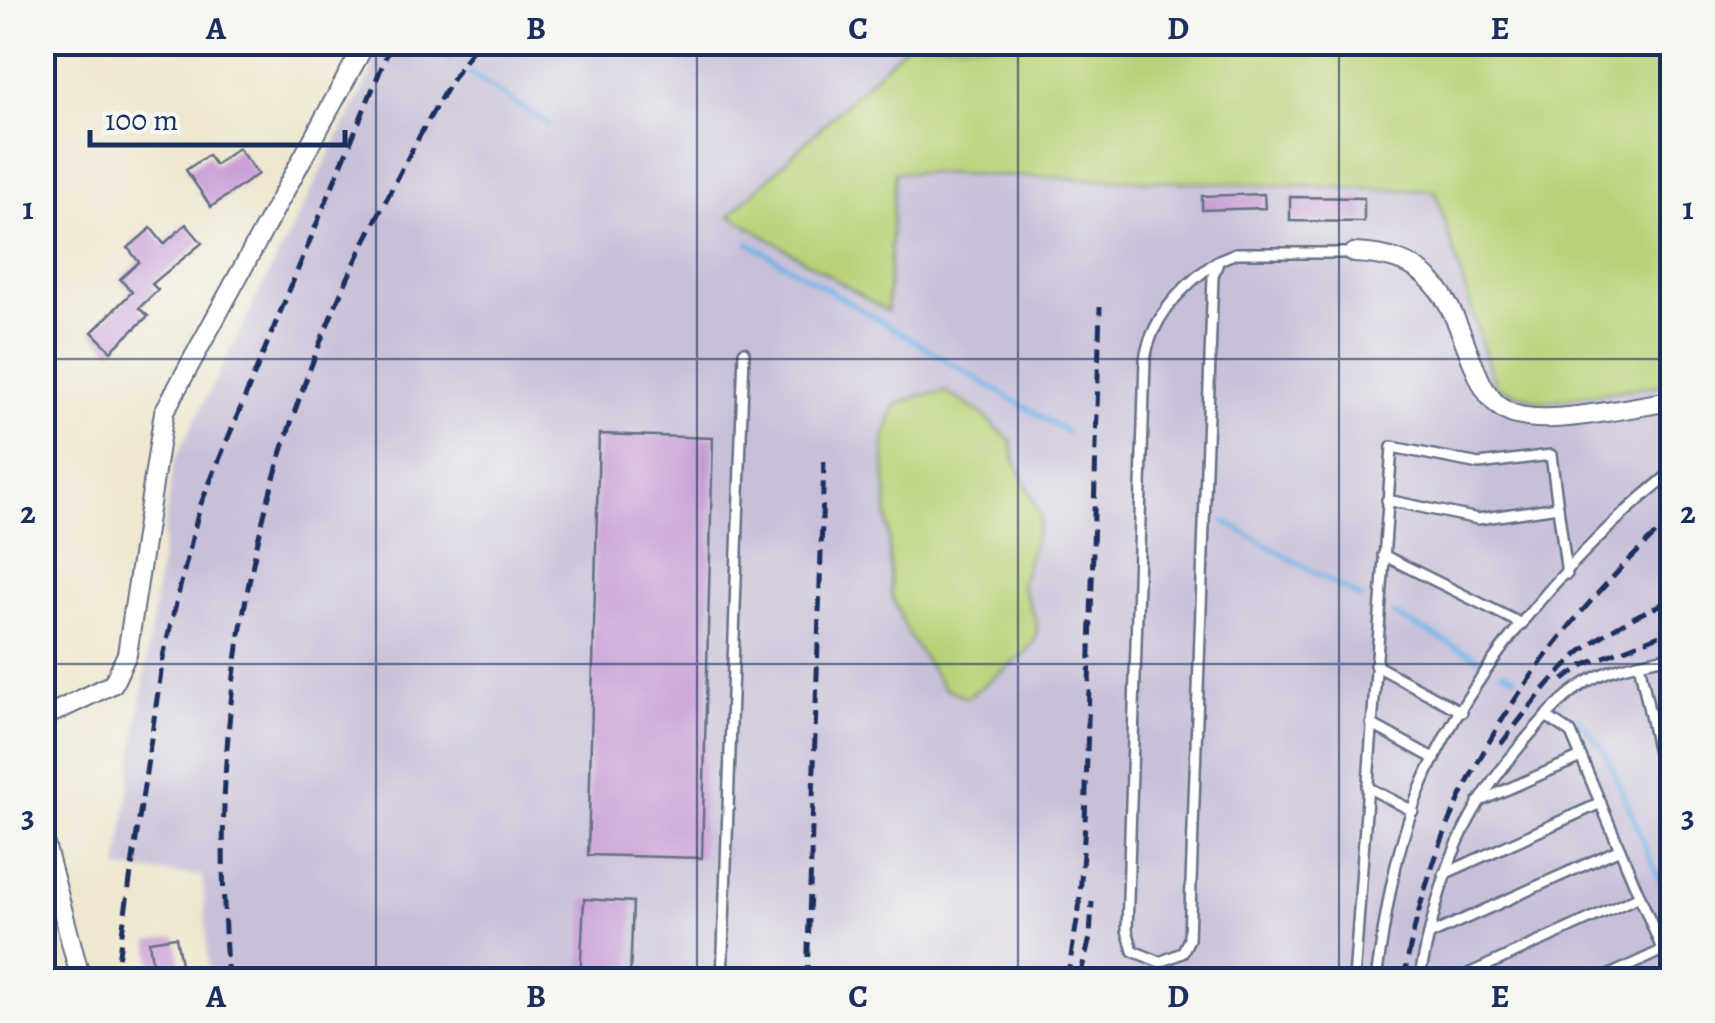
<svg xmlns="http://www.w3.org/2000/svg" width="1715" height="1023" font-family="Alegreya,serif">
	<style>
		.industrial { fill: #c8c0d8 }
		.green { fill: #b8d176; stroke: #6a806a; stroke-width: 2.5 }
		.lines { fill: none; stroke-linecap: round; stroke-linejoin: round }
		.stream { stroke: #72b3e6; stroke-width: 5 }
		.building { fill: #c79cd6 }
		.service-casing { stroke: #656f86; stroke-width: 14 }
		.minor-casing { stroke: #656f86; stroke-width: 22 }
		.service { stroke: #fff; stroke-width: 9 }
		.minor { stroke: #fff; stroke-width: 18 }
		.rail { stroke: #1b2f5e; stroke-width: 5; stroke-dasharray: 15 8; stroke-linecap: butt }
		.grid { fill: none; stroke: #1b2f5e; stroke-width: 2.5; stroke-opacity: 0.55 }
		.neatline { fill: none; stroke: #1b2f5e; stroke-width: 4 }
		.grid-label { font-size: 32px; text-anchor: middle; font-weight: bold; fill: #1b2f5e }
	</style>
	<rect width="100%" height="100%" fill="#f6f6f2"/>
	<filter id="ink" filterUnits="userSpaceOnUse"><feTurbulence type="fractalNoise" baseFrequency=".01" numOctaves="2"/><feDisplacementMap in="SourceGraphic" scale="20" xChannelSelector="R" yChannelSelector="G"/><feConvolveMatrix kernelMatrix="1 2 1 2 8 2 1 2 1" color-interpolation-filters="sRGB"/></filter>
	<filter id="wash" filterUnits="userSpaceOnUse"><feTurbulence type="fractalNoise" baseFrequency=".0048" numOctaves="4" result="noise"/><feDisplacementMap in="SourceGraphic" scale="40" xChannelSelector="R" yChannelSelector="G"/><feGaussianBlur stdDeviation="2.25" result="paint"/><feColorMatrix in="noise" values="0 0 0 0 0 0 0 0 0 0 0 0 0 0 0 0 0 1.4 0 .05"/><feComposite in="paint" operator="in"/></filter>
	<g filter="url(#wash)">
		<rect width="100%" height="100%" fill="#efe7cf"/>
		<path class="industrial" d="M376,43H908L730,215L887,310L895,172L1436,191L1495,386L1542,401L1672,383V980H209L203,876L118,869L174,461L371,73Z"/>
		<g class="green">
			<path d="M908,43H1672V383L1542,402L1495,386L1435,191L895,172L887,311L730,215Z"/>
			<path d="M947,392L981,413L1011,441L1014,458L1041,518L1021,584L1037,623L1036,639L1022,656L967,698L944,688L910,638L891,594L884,441L895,406L917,396Z"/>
		</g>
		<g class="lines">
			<g class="stream">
				<path d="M428,42L450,60"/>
				<path d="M469,73L549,125"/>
				<path d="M749,243L1067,432"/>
				<path d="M1225,522L1360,598"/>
				<path d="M1394,615L1478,658"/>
				<path d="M1503,671L1515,677"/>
				<path d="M1578,718L1605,751L1672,909"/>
			</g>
		</g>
		<g id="blocks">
			<g class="building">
				<path d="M238,148L258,174L211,207L186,170L208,155L215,165Z"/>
				<path d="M1264,194L1265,208L1202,210V196Z"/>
				<path d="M1290,197L1364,198V222L1290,221Z"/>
				<path d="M186,224L202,243L152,284L158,290L139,308L148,316L111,351L92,332L132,292L120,279L139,262L128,248L151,228L164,244Z"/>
				<path d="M599,434L713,438L702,858L588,855Z"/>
				<path d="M584,899L633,902L630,980H580Z"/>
				<path d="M176,937L181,964L153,969L149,941Z"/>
			</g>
		</g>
	</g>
	<g filter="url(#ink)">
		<use href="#blocks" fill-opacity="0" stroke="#656f86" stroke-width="2.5"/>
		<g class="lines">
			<defs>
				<g id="service">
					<path d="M1219,260C1184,284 1151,317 1145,360L1127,930L1133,951L1160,962L1182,953L1189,939L1213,276L1219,260L1236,253H1354"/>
					<path d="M1387,500L1478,519L1558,507L1567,574"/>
					<path d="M1383,555L1522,624"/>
					<path d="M1639,663L1672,819"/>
					<path d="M1375,665L1462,712"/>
					<path d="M1546,716L1571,733L1672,973"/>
					<path d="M1371,724L1435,759"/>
					<path d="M1367,787L1413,811"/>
					<path d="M1478,802L1581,757"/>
					<path d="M1444,874L1601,803"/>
					<path d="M1429,935L1620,849"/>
					<path d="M722,980L744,352"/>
					<path d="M1354,980L1392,447L1479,464L1551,455L1558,507"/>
					<path d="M1376,980C1385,917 1394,854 1418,794C1467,673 1571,553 1672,472"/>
					<path d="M1419,980C1440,881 1453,826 1520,746C1538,725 1556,703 1579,687C1605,668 1642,662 1672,656"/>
					<path d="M1455,980L1640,896"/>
					<path d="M1599,980L1663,950"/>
				</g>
				<g id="minor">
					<path d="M1354,253C1432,256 1446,292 1472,361C1479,379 1487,400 1506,411C1539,430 1633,406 1672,401"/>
					<path d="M42,718L113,684L127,654L164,412L366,42"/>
					<path d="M42,833L81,980"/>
				</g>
			</defs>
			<use href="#service" class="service-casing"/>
			<use href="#minor" class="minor-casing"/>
			<use href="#service" class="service"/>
			<use href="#minor" class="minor"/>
			<g class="rail">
				<path d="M1563,680L1584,665L1672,630"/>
				<path d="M1501,744C1560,668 1580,638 1672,600"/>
				<path d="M1080,976L1090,938L1092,902"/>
				<path d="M115,980L164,652L200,506L392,42"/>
				<path d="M228,980C207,701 254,454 383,206C412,150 440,93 478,42"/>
				<path d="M807,980L824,461"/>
				<path d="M1067,980L1079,909L1085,825L1100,307"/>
				<path d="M1404,980C1434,795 1535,644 1672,519"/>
			</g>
		</g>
	</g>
	<path class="grid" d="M376,42V980M697,42V980M1018,42V980M1339,42V980M42,359H1672M42,664H1672"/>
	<rect width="1715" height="1023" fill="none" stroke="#f6f6f2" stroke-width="110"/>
	<path d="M90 130v15h255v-15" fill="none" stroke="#1b2f5e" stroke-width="5"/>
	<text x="105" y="130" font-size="30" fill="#1b2f5e" stroke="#f6f6f2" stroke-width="8" paint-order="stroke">100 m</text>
	<rect x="55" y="55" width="1605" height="913" class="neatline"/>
	<g class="grid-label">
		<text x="216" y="39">A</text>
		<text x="536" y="39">B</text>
		<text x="858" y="39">C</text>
		<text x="1178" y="39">D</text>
		<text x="1500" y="39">E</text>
		<text x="28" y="219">1</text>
		<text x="1688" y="219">1</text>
		<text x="28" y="523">2</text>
		<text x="1688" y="523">2</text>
		<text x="28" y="827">3</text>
		<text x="1688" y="827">3</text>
		<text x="216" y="1007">A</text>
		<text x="536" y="1007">B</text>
		<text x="858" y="1007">C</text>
		<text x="1178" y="1007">D</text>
		<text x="1500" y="1007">E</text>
	</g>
</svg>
